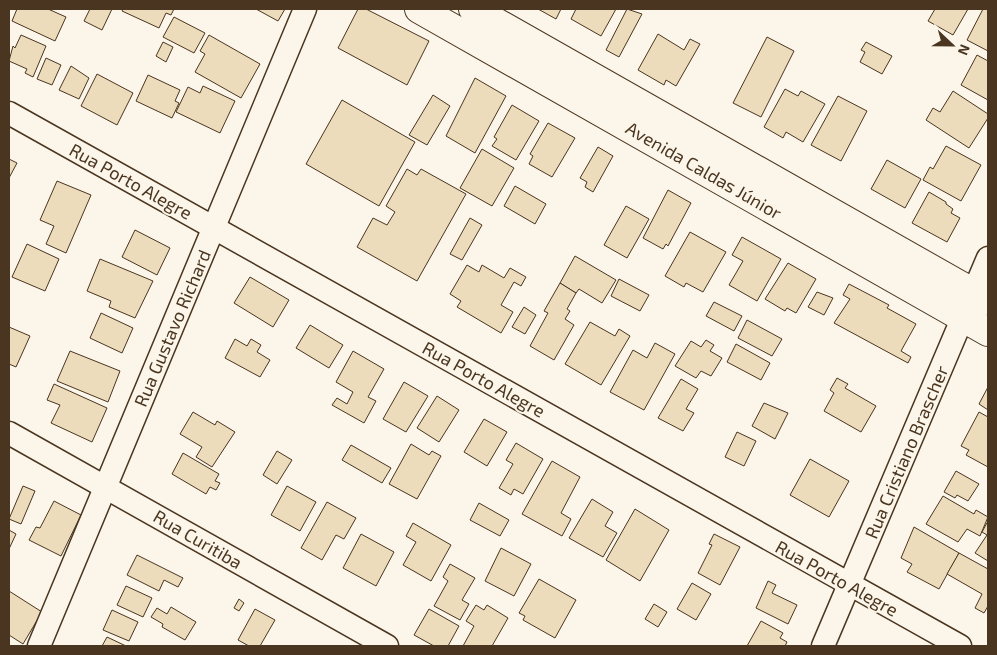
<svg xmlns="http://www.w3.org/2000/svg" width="997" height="655" font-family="'Exo 2',sans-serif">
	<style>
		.building { fill: #ecdcbc; stroke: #4a3520 }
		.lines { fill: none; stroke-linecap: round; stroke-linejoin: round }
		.street-casing { stroke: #4a3520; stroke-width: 25 }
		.secondary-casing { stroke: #4a3520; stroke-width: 30 }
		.street { stroke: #fbf6e9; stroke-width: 22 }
		.secondary { stroke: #fbf6e9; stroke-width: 28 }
		.labels { text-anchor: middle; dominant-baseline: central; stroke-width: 4; stroke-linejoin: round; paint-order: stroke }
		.street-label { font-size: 18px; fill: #4a3520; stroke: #fbf6e9 }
	</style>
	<rect width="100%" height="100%" fill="#fbf6e9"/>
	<g class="building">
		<path d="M17,9H48L66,17L55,41L12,21Z"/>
		<path d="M90,9H112L102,30L84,21Z"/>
		<path d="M123,9H174L171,15L166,13L159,28L122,11Z"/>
		<path d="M256,9H285L278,21Z"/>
		<path d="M358,9H366L429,41L407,85L338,48Z"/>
		<path d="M538,9H561L556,19Z"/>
		<path d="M576,9H616L601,36L571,19Z"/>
		<path d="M627,9L642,14L619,57L606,50Z"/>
		<path d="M935,9H968L953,35L928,21Z"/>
		<path d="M983,9H988V51L967,40Z"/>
		<path d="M174,17L205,33L194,53L163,37Z"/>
		<path d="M658,34L684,50L690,39L700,44L676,86L666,80L664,85L638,70Z"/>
		<path d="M21,35L46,46L33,77L25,73L27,69L9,61L13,46L15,48Z"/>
		<path d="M209,35L260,64L241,98L195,72L205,54L200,51Z"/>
		<path d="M767,37L794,51L761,117L733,103Z"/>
		<path d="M163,42L173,47L166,62L156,56Z"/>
		<path d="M866,42L892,56L882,74L860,62L865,52L861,50Z"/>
		<path d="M977,55L988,61V100L961,85Z"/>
		<path d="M46,58L61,65L52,85L37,79Z"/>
		<path d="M71,66L89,78L79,99L59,90Z"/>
		<path d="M97,74L133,93L117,125L81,106Z"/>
		<path d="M148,75L180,90L175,101L179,103L172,118L136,101Z"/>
		<path d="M475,78L506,96L475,153L446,136Z"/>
		<path d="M203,86L235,101L220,133L176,112L188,87L200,93Z"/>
		<path d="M785,89L798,96L801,91L825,104L803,142L786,132L783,138L764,127Z"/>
		<path d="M953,91L988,114V118L969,148L926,120L933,108L940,112Z"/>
		<path d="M433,95L450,106L427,145L409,135Z"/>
		<path d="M838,96L867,111L841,161L811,145Z"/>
		<path d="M342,100L415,142L379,206L306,164Z"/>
		<path d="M512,105L539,121L516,160L492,146L497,139L494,137Z"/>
		<path d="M548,123L575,138L552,177L529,164L533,156L530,154Z"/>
		<path d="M946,146L981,165L961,201L923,180L930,167L933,169Z"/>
		<path d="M598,147L613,156L593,192L585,187L587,182L580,178Z"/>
		<path d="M482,149L514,168L492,206L460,188Z"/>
		<path d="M9,159L17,163L9,178Z"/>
		<path d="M887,160L921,179L905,208L871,189Z"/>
		<path d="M407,169L417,175L421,169L466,194L417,281L357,247L373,218L387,225L395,212L386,206Z"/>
		<path d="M57,181L91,195L66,253L46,244L54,226L40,220Z"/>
		<path d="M515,186L546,204L535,224L504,206Z"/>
		<path d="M668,190L691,203L668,246L666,244L663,249L643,238Z"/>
		<path d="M929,192L946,202V204L953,209L951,213L960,218L947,242L912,223Z"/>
		<path d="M626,206L649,219L627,258L604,245Z"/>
		<path d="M470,218L482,225L462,260L450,254Z"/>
		<path d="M135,230L170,248L157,275L122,257Z"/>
		<path d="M690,232L726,252L703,292L686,283L684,287L665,276Z"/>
		<path d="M742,237L781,259L757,301L729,285L743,261L732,255Z"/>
		<path d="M27,244L59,259L45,291L12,277Z"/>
		<path d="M575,256L616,280L602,303L579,289L576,293L560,283Z"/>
		<path d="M100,259L153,281L135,318L109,307L111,301L87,291Z"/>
		<path d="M788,263L816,279L796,313L787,308L785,311L765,299Z"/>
		<path d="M467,265L479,272L482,265L504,278L510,268L526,277L521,286L514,282L501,305L513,312L501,333L457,307L461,301L450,294Z"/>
		<path d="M250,277L289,300L273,327L234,303Z"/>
		<path d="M619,279L649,295L640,311L611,296Z"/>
		<path d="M560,283L576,293L567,309L570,311L565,319L574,325L554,360L530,346L548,313L544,311Z"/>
		<path d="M849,284L889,305L887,308L916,324L901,351L911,357L908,363L834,323L850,299L843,295Z"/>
		<path d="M817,292L833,298L824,315L808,307Z"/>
		<path d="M714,302L742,316L734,331L706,316Z"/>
		<path d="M524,307L536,315L525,334L512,327Z"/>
		<path d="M101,313L133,328L122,353L90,338Z"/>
		<path d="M747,320L782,339L772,356L738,338Z"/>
		<path d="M590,322L615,336L619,329L630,336L601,385L565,364Z"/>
		<path d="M310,325L343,345L329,368L296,348Z"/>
		<path d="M9,327L30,336L16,367L9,364Z"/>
		<path d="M235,339L247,346L251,339L261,345L257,352L270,360L260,377L225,358Z"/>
		<path d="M706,340L714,345L710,351L722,358L711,376L701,371L696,378L675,366L691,341L701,347Z"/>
		<path d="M655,343L675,354L644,410L610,392L633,350L647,358Z"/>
		<path d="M736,344L770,363L761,380L727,362Z"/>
		<path d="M70,351L120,371L108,402L57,381Z"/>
		<path d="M353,351L384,369L368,397L376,401L364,423L332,405L337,398L347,404L353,392L336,382Z"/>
		<path d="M837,378L848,384L845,388L876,406L861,432L824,411L834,393L830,390Z"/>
		<path d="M681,379L698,389L686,409L694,413L683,431L658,418Z"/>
		<path d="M404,382L428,396L406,432L383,419Z"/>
		<path d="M54,384L107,408L92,442L51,423L60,405L47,400Z"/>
		<path d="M988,387V410L979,404Z"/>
		<path d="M437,396L459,410L439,442L417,428Z"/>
		<path d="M764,403L788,413L775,439L752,426Z"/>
		<path d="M193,412L215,425L217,421L235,432L212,467L196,457L202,447L180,434Z"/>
		<path d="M979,412L988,417V467L966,455L969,450L961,446Z"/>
		<path d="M484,419L507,432L487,466L464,452Z"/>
		<path d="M737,432L756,441L744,466L725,457Z"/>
		<path d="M516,443L543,459L523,494L514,489L511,495L499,488L513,464L506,460Z"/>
		<path d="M411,444L429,455L432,451L441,456L417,499L389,484Z"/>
		<path d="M351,445L391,468L382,483L342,460Z"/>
		<path d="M277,451L292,460L277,484L263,475Z"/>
		<path d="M183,453L219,474L215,481L220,483L216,490L210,487L206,494L172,474Z"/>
		<path d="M810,459L849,481L829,517L790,495Z"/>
		<path d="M552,461L580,477L561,513L571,519L562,536L522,514Z"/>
		<path d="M956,471L979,484L968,501L957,495L955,498L944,492Z"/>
		<path d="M23,486L35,491L21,524L9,519Z"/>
		<path d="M287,486L316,502L300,531L271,515Z"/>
		<path d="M943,496L974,514L976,510L988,517L980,536L967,529L958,542L926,524Z"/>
		<path d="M592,499L613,512L605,526L617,533L603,557L569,538Z"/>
		<path d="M54,501L81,515L61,556L29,540L36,527L40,528Z"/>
		<path d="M327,502L356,518L344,539L336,535L322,560L301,548Z"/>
		<path d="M479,503L509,520L500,536L470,520Z"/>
		<path d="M635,509L669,530L640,581L606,560Z"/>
		<path d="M988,521V561L975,553L987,535L982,532Z"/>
		<path d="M413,523L451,545L431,581L403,565L416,542L406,536Z"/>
		<path d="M914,527L959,553L939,589L907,572L912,564L901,558Z"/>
		<path d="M9,530L16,534L9,549Z"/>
		<path d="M361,534L394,552L376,586L343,568Z"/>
		<path d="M714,534L740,547L720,585L698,573L712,545L709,544Z"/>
		<path d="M501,548L531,564L514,596L485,581Z"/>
		<path d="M959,553L988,569V606L984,613L975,608L982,594L947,574Z"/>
		<path d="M137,555L183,578L178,587L164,580L159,591L127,575Z"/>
		<path d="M450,564L475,578L462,600L469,604L460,620L434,606L448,581L443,577Z"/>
		<path d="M539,579L576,600L555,638L523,620L525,616L519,613Z"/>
		<path d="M768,581L776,585L772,593L797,605L788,624L756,608Z"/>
		<path d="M692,583L711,594L696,620L677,609Z"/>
		<path d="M126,586L152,598L143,617L117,605Z"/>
		<path d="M9,591L42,612L23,644L9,635Z"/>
		<path d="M239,599L244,603L239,611L234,608Z"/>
		<path d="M654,604L667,612L658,627L645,619Z"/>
		<path d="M476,605L484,610L487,605L508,618L492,646H463L474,626L466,621Z"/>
		<path d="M171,607L196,622L185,640L162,627L163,624L151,617L157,608L167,614Z"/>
		<path d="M255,609L275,620L260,646H249L238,640Z"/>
		<path d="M429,609L459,626L448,646H434L414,635Z"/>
		<path d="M112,610L138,622L129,641L103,630Z"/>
		<path d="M761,621L783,633L780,638L787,642L785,646H747Z"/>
		<path d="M107,637L126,646H102Z"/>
	</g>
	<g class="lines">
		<defs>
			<g id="street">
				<path d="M9,113L960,646"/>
				<path d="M9,433L387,646"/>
				<path d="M39,646L305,9"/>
				<path d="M823,646L988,258"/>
			</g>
			<g id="secondary">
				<path d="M419,9L988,332"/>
				<path d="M473,9L988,301"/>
			</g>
		</defs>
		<use href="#street" class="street-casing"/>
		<use href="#secondary" class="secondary-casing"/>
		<use href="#street" class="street"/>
		<use href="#secondary" class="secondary"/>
	</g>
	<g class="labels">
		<g class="street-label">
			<text transform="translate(704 170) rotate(30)">Avenida Caldas Júnior</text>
			<text transform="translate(131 181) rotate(29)">Rua Porto Alegre</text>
			<text transform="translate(172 328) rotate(-67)">Rua Gustavo Richard</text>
			<text transform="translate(484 379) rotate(29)">Rua Porto Alegre</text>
			<text transform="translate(906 452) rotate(-67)">Rua Cristiano Brascher</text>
			<text transform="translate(198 539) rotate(30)">Rua Curitiba</text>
			<text transform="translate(837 578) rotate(29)">Rua Porto Alegre</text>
		</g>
	</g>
	<rect width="997" height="655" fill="none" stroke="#4a3520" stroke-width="20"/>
	<g transform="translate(952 45) rotate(112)" stroke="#fbf6e9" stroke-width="4" paint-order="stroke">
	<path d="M0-4L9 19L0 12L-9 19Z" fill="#4a3520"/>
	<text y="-8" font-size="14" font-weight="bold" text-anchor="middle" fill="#4a3520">N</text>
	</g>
</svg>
